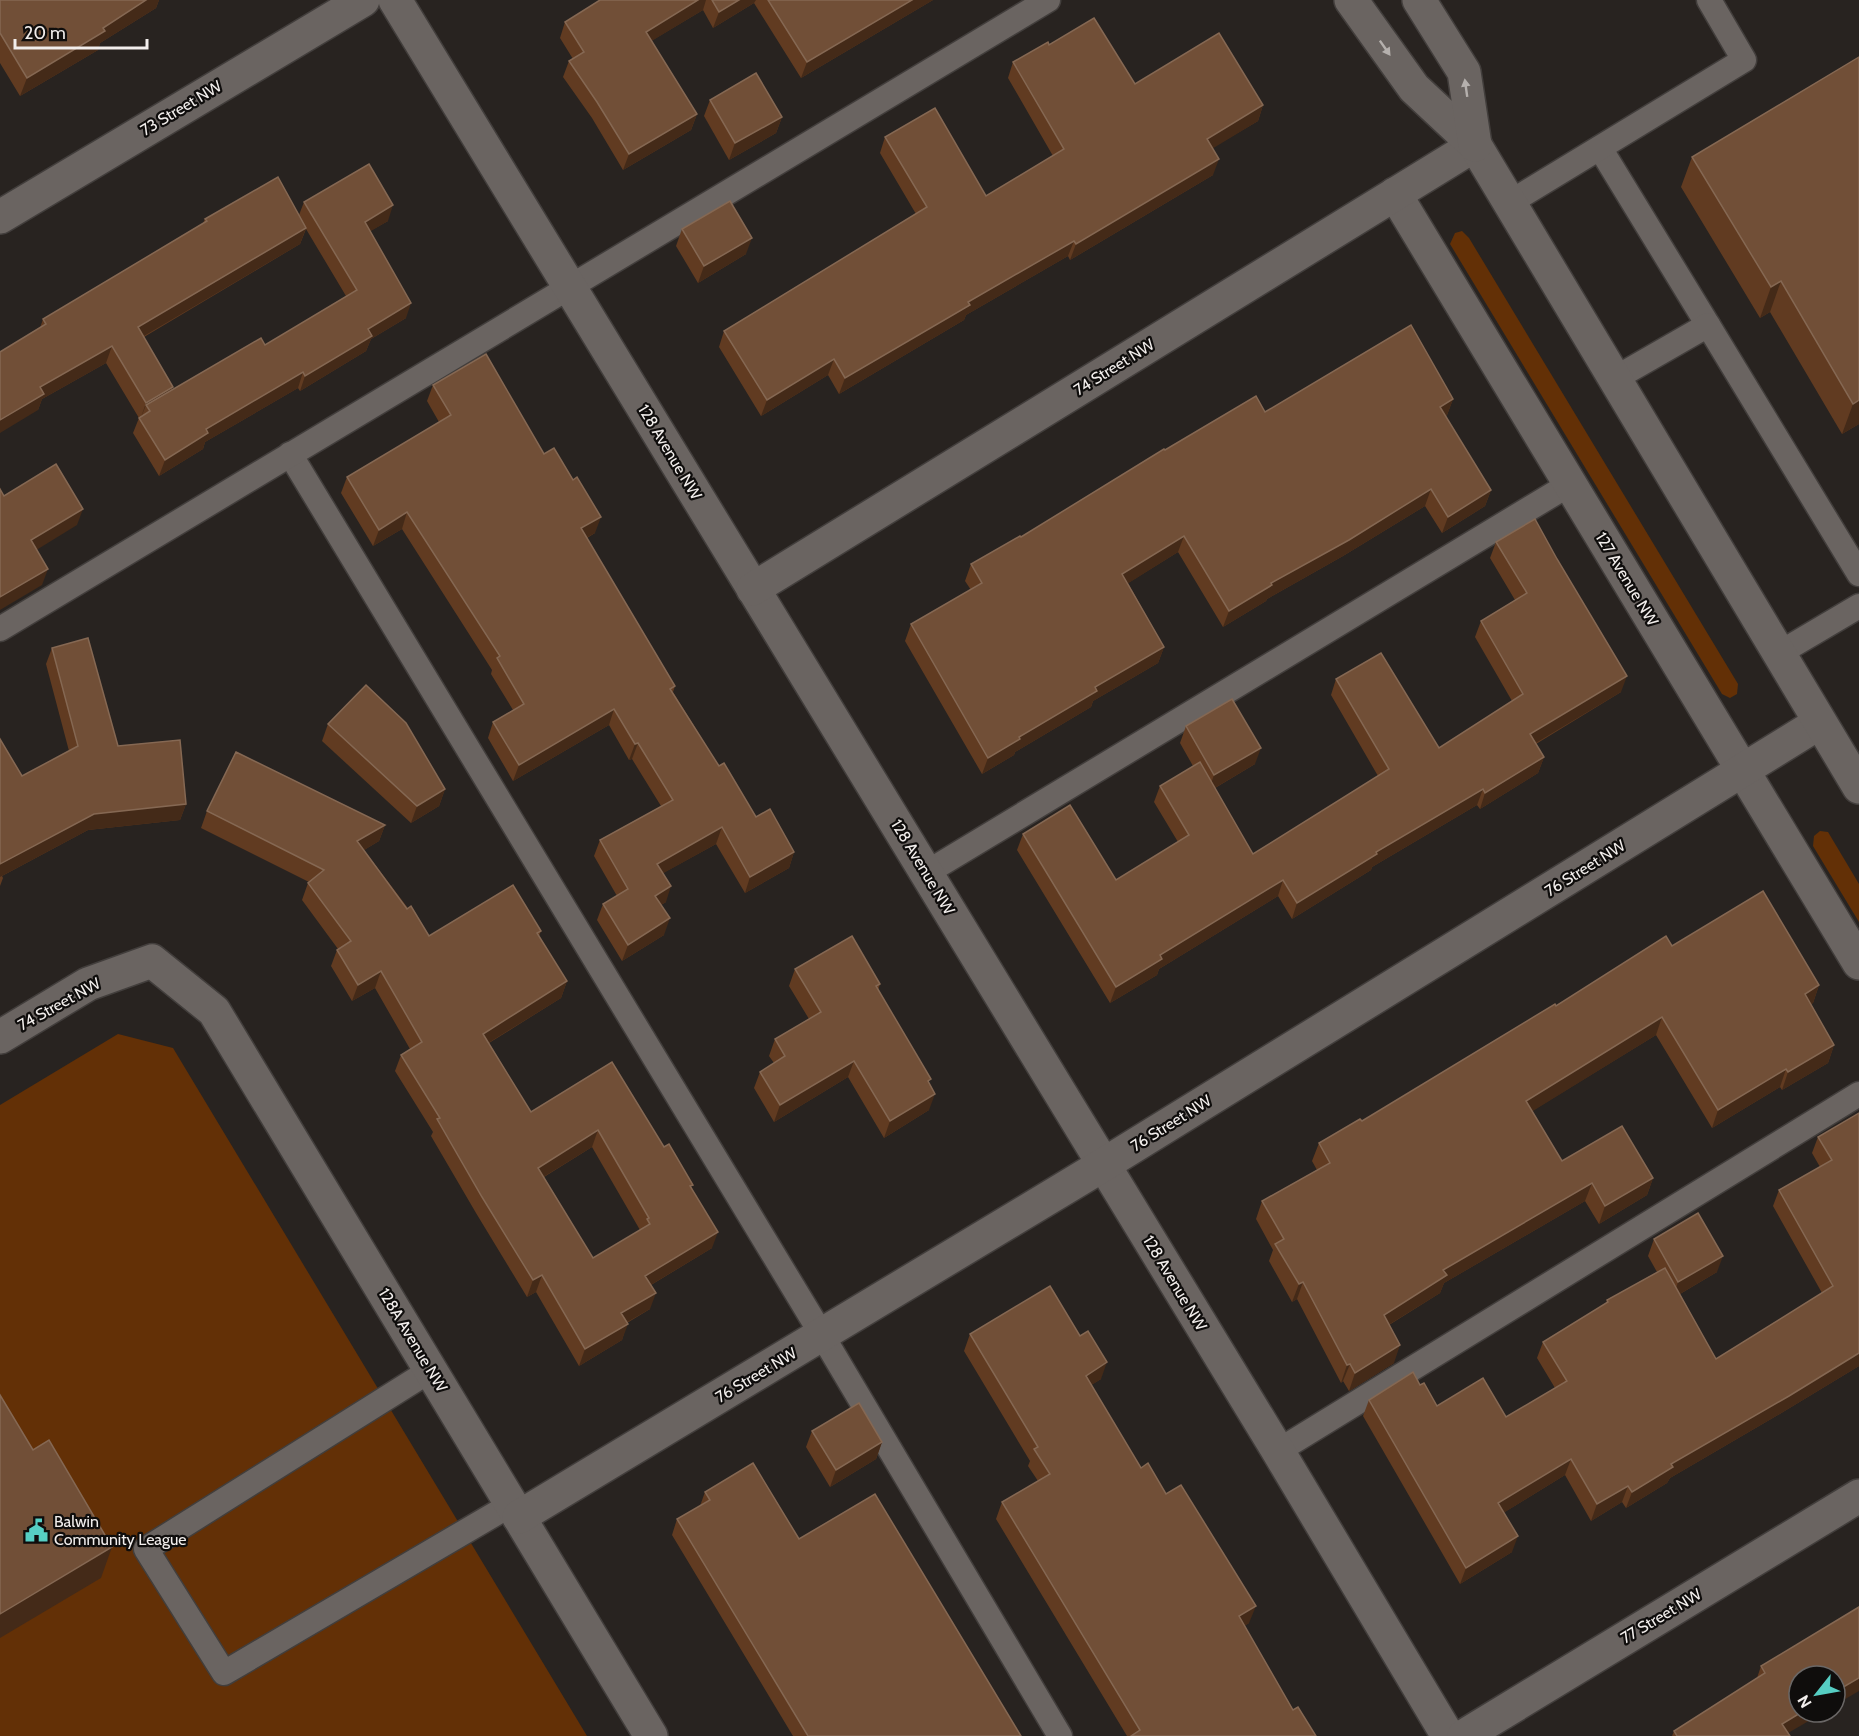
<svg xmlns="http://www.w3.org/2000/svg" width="1859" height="1736" font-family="Cabin,sans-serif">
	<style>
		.green { fill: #633006 }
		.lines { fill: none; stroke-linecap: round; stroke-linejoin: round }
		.lane-casing { stroke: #423e3c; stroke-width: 27 }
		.street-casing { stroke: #423e3c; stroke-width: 36 }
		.secondary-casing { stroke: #423e3c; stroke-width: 36 }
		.lane { stroke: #6a6461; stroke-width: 24 }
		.street { stroke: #6a6461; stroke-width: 33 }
		.secondary { stroke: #6a6461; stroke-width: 33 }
		.wall { fill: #613b21; fill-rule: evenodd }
		.shaded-wall { fill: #442a18 }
		.building { fill: #714f37; stroke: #856853; stroke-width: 1.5; fill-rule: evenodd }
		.oneway { fill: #b5b0ad }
		.labels { text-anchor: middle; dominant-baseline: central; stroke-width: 4.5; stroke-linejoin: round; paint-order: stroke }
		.street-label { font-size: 16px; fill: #f2eeec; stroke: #0f0d0c }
		.poi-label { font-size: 16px; fill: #f2eeec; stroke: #0f0d0c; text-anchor: start }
	</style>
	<rect width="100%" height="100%" fill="#282320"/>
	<g class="green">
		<path d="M1462,231L1469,238L1738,684L1737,694L1730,698L1722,694L1450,244L1455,233Z"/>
		<path d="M1820,831L1828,832L1859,884V922L1813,846L1814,836Z"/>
		<path d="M118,1034L173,1048L587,1736H0V1105Z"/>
	</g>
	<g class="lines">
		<defs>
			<g id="lane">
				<path d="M1600,148L1708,325"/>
				<path d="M1509,203L1744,60L1709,0"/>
				<path d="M1614,379L1708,325L1859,574"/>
				<path d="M290,454L822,1335L1060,1736"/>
				<path d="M0,629L1048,0"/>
				<path d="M1778,654L1859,606"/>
				<path d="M926,873L1570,484"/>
				<path d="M431,1370L146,1549L224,1673L512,1504"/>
				<path d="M1278,1451L1859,1094"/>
			</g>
			<g id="street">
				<path d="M395,0L1278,1451L1448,1736"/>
				<path d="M1395,194L1859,963"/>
				<path d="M0,217L363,0"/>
				<path d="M753,589L1475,145"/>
				<path d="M0,1037L88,984L152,961L214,1011L651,1736"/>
				<path d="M519,1517L1103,1165L1819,723"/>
				<path d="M1464,1736L1859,1496"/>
			</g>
			<g id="secondary">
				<path d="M1351,0L1414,88L1475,145L1859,787"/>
				<path d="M1419,0L1464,72L1475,145"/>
			</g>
		</defs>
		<use href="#lane" class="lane-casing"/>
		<use href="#street" class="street-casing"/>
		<use href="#secondary" class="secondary-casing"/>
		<use href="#lane" class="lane"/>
		<use href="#street" class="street"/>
		<use href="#secondary" class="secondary"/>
	</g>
	<g class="wall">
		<path d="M0,0H159L156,8L100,43L98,50L20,96L0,63Z"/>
		<path d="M600,0H933L801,78L754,3L713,28L703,10L651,41L697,114L691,130L623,170L592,118L563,77L569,61L573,59L560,38L565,22Z"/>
		<path d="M1049,45L1135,84L1263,105L1258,121L1212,148L1213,175L1070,260L1068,256L966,315L964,320L839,394L828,375L761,416L719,347L724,331L916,214L880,153L885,137L986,196L1053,156L1008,78L1013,62Z"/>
		<path d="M1859,57V424L1842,434L1770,312L1760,318L1681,187L1692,157Z"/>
		<path d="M710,100L782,117L776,133L729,160L704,116Z"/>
		<path d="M304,202L388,221L370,231L406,318L371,339L366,351L300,391L298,388L205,442L203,449L159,476L133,433L139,418L106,363L42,399L38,410L40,328L43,319L203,223L205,219L299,215ZM306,229L346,296L265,345L172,390L144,337L300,244Z"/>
		<path d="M682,229L746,254L698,283L676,246Z"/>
		<path d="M433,385L544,454L595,533L587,538L675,686L673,692L719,766L756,817L794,852L789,868L745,893L716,844L663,873L666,902L661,905L664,935L622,961L597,920L603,904L617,896L594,856L600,840L661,806L632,759L629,760L609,725L513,781L488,738L493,722L513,710L491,674L492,670L402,529L373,546L341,493L347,477L439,422L427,401Z"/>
		<path d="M1453,399L1447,415L1445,417L1491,490L1485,506L1442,533L1425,506L1343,556L1267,599L1266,601L1223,627L1178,552L1128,583L1164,647L1158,663L1093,701L1091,707L1015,752L1014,755L982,774L905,641L911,624L971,590L965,581L971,564L1021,537L1165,450L1265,412Z"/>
		<path d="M1496,542L1621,692L1536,744L1544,757L1538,773L1480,809L1477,805L1372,867L1371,870L1292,919L1278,896L1159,969L1157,975L1110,1003L1017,850L1023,834L1116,880L1178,842L1154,802L1160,786L1193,766L1180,743L1186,726L1255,764L1215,788L1253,854L1378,776L1331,695L1336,679L1439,748L1512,701L1475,637L1481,621L1515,600L1490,558Z"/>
		<path d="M88,638L118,746L180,740L186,804L180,820L88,830L2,876L3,878L0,886V739L22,776L69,751L46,664L52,648Z"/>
		<path d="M328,724L445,789L439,806L411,823L322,741Z"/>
		<path d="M207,811L385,825L379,841L364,850L429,936L541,931L539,936L567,981L561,998L489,1043L531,1112L664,1147L692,1188L712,1248L651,1285L650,1309L627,1323L622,1340L579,1366L536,1292L527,1297L476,1213L431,1136L433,1132L395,1071L401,1055L410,1049L375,988L352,1001L331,966L337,950L338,949L302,900L308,883L309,882L201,828ZM592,1147L640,1230L593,1258L544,1177Z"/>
		<path d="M795,969L880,984L878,990L929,1084V1110L884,1138L848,1077L774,1122L754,1088L760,1072L774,1063L769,1056L775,1039L809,1019L789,986Z"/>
		<path d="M1819,985L1813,1003L1811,1004L1834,1045L1828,1063L1782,1090L1780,1087L1712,1128L1656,1035L1532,1111L1562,1161L1653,1178L1647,1195L1599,1224L1585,1201L1444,1283L1440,1293L1389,1325L1394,1363L1349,1391L1343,1381L1341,1383L1297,1299L1292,1302L1269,1261L1273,1250L1256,1219L1262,1201L1317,1170L1312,1161L1319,1143L1362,1121L1556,1006Z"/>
		<path d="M1859,1113V1366L1783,1412L1670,1478L1667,1483L1626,1508L1622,1502L1591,1521L1565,1475L1503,1513L1512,1552L1460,1584L1363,1416L1369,1400L1420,1385L1437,1406L1506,1417L1555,1388L1537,1358L1543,1342L1606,1304L1607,1300L1657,1272L1648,1256L1654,1239L1717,1272L1680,1294L1716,1359L1822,1293L1773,1206L1779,1190L1820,1167L1812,1153L1818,1137Z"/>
		<path d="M970,1334L1080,1336L1101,1379L1091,1385L1141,1468L1166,1494L1249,1623L1244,1626L1293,1710L1316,1736H1127L996,1519L1002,1502L1038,1481L1028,1466L1030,1461L964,1351Z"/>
		<path d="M812,1431L882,1442L876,1459L830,1487L806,1447Z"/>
		<path d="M705,1492L799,1539L1021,1736H793L672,1535L677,1519L700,1506Z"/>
		<path d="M1859,1607L1788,1733L1790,1736H1672L1674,1731L1757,1678L1761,1666Z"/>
	</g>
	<g class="shaded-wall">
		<path d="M146,0H159L156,8L100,43L98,50L20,96L27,78Z"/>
		<path d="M698,0H706L703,10L640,48L646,32Z"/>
		<path d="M739,0H756L754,3L713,28L719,12Z"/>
		<path d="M912,0H933L801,78L807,62Z"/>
		<path d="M1263,105L1258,121L1202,155L1207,139Z"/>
		<path d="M697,114L691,130L623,170L629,154Z"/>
		<path d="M782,117L776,133L729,160L735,143Z"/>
		<path d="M1219,159L1213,175L1070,260L1076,244Z"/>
		<path d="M393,205L388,221L359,238L365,222Z"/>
		<path d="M306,228L300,244L132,343L138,327Z"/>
		<path d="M752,238L746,254L698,283L704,266Z"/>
		<path d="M1074,241L1068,256L966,315L964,320L839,394L845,378L968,302Z"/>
		<path d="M1781,281L1770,312L1760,318L1771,287Z"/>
		<path d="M411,303L406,318L371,339L366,351L300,391L305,376L368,329Z"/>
		<path d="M112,346L106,363L42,399L38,410L0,433V420L40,387Z"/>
		<path d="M834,359L828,375L761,416L767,400Z"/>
		<path d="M303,372L298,388L205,442L203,449L159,476L165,460L206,429Z"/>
		<path d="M173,387L167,404L150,411L146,405L140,420L146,403Z"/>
		<path d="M1453,399L1447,415L1434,424L1440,407Z"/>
		<path d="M1859,400V424L1842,434L1853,404Z"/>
		<path d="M1431,489L1425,506L1343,556L1267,599L1266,601L1223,627L1229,611L1271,583Z"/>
		<path d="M1491,490L1485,506L1442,533L1448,517Z"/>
		<path d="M83,509L77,525L25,557L31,540Z"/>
		<path d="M407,512L402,529L373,546L379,530Z"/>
		<path d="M601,517L595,533L575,544L581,528Z"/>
		<path d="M1184,536L1178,552L1116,591L1122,574Z"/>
		<path d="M48,569L42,585L0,610V597Z"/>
		<path d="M1164,647L1158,663L1093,701L1091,707L1015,752L1014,755L982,774L988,758L1095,687Z"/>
		<path d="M1627,676L1621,692L1524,750L1530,734Z"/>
		<path d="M614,709L609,725L513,781L519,765Z"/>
		<path d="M638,743L632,759L629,760L635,744Z"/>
		<path d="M1261,748L1255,764L1208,792L1214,775Z"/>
		<path d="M1544,757L1538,773L1480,809L1485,793Z"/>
		<path d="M445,789L439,806L411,823L417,806Z"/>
		<path d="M1483,789L1477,805L1372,867L1371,870L1292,919L1297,903L1376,852Z"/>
		<path d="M186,804L180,820L88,830L0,877V864L94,814Z"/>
		<path d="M385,825L379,841L351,858L357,841Z"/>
		<path d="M722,827L716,844L651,880L657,864Z"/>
		<path d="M794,852L789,868L745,893L750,877Z"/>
		<path d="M1283,880L1278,896L1159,969L1157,975L1110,1003L1116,987L1160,955Z"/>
		<path d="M671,886L666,902L649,912L655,896Z"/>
		<path d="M670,918L664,935L622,961L628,945Z"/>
		<path d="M381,971L375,988L352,1001L358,985Z"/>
		<path d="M567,981L561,998L477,1050L483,1034Z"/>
		<path d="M1819,985L1813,1003L1798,1012L1805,994Z"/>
		<path d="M1662,1017L1656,1035L1520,1119L1526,1101Z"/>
		<path d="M1834,1045L1828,1063L1782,1090L1788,1072Z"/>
		<path d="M854,1061L848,1077L774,1122L780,1105Z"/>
		<path d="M1786,1069L1780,1087L1712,1128L1718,1110Z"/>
		<path d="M935,1094L929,1110L884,1138L890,1121Z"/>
		<path d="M598,1130L592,1147L532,1184L538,1168Z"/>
		<path d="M1653,1178L1647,1195L1599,1224L1605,1206Z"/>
		<path d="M1592,1183L1585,1201L1444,1283L1440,1293L1377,1332L1384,1315L1443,1270Z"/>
		<path d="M718,1232L712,1248L639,1292L645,1276Z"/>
		<path d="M1723,1256L1717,1272L1673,1298L1678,1282Z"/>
		<path d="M542,1275L536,1292L527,1297L533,1280Z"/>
		<path d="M1303,1282L1297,1299L1292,1302L1299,1284Z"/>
		<path d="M656,1293L650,1309L615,1329L621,1313Z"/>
		<path d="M628,1324L622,1340L579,1366L585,1349Z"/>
		<path d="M1400,1345L1394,1363L1349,1391L1355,1373Z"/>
		<path d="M1859,1353V1366L1783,1412L1670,1478L1667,1483L1626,1508L1632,1492L1671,1464Z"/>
		<path d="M1107,1362L1101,1379L1079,1393L1086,1376Z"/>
		<path d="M1350,1364L1343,1381L1341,1383L1347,1365Z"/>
		<path d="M882,1442L876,1459L830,1487L836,1470Z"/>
		<path d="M1571,1459L1565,1475L1492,1520L1498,1503Z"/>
		<path d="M1628,1486L1622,1502L1591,1521L1597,1504Z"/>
		<path d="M1518,1536L1512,1552L1460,1584L1466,1568Z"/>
		<path d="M112,1547L101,1578L0,1638V1614Z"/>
		<path d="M1256,1606L1249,1623L1233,1634L1239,1616Z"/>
		<path d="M1859,1678V1691L1835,1705V1692Z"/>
		<path d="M1802,1712H1824L1783,1736L1782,1724Z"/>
	</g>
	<g class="building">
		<path d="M0,0H146L103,28L105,31L27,78L0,33Z"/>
		<path d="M600,0H698L646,32L697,114L629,154L597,102L569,61L584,52L565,22Z"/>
		<path d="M712,0H739L719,12Z"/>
		<path d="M768,0H912L807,62Z"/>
		<path d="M1094,18L1135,84L1219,33L1263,105L1207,139L1219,159L1076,244L1074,241L968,302L970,305L845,378L834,359L767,400L724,331L927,207L885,137L935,108L986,196L1064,149L1013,62L1048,42L1049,45Z"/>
		<path d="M1859,57V400L1853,404L1781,281L1771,287L1692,157Z"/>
		<path d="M756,73L782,117L735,143L710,100Z"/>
		<path d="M369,164L393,205L365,222L411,303L368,329L372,336L305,376L303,372L206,429L208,433L165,460L139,418L150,411L146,405L261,338L265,345L357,290L304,202Z"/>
		<path d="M278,177L306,228L138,327L173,387L146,403L112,346L40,387L44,394L0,420V352L46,324L43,319L207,221L205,219Z"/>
		<path d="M730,201L752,238L704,266L682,229Z"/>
		<path d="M1411,325L1453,399L1440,407L1491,490L1448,517L1431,489L1349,540L1271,583L1272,585L1229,611L1184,536L1122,574L1164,647L1095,687L1097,691L1019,737L1020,739L988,758L911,624L982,583L971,564L1020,536L1021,537L1164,449L1165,450L1256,396L1265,412Z"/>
		<path d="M486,354L544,454L554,448L573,480L577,477L601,517L581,528L675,686L670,689L719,766L724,763L756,817L770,809L794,852L750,877L722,827L657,864L671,886L655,896L670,918L628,945L603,904L628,889L600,840L673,800L638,743L635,744L614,709L519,765L493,722L524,704L497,658L500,656L407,512L379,530L347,477L451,415L433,385Z"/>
		<path d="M56,464L83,509L31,540L48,569L0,597V489L4,496Z"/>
		<path d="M1535,519L1557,559L1627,676L1530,734L1544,757L1485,793L1483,789L1376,852L1377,854L1297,903L1283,880L1160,955L1162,959L1116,987L1023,834L1070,805L1116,880L1189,835L1160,786L1200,762L1253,854L1389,769L1336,679L1381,653L1439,748L1523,694L1481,621L1527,593L1496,542Z"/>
		<path d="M88,638L118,746L180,740L186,804L94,814L0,864V739L22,776L78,746L52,648Z"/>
		<path d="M366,685L406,723L445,789L417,806L328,724Z"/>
		<path d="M1232,699L1261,748L1214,775L1186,726Z"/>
		<path d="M236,752L385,825L357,841L407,909L411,906L429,936L513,885L541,931L537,933L567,981L483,1034L531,1112L612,1062L664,1147L669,1144L693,1185L690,1186L718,1232L645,1276L656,1293L621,1313L628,1324L585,1349L542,1275L533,1280L482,1197L437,1119L440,1118L401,1055L422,1042L381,971L358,985L337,950L351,941L308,883L324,870L207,811ZM598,1130L649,1218L647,1219L650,1224L593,1258L538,1168Z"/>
		<path d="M1763,891L1819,985L1805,994L1834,1045L1788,1072L1786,1069L1718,1110L1662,1017L1526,1101L1562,1161L1622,1126L1653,1178L1605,1206L1592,1183L1443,1270L1447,1275L1384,1315L1400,1345L1355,1373L1350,1364L1347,1365L1303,1282L1299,1284L1275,1244L1284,1239L1262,1201L1330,1163L1319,1143L1360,1119L1362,1121L1555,1004L1556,1006L1666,936L1672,946Z"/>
		<path d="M852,936L880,984L876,986L931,1079L928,1081L935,1094L890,1121L854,1061L780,1105L760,1072L785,1056L775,1039L821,1012L795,969Z"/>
		<path d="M1859,1113V1353L1789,1396L1671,1464L1673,1467L1632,1492L1628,1486L1597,1504L1571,1459L1498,1503L1518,1536L1466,1568L1369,1400L1413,1372L1420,1385L1424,1383L1437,1406L1483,1378L1506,1417L1567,1381L1543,1342L1608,1302L1607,1300L1665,1268L1716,1359L1833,1286L1779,1190L1832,1160L1818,1137Z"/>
		<path d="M1698,1213L1723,1256L1678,1282L1654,1239Z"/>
		<path d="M1050,1286L1080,1336L1088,1331L1107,1362L1086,1376L1141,1468L1148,1463L1166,1494L1181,1485L1256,1606L1239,1616L1293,1710L1298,1707L1316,1736H1131L1140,1730L1002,1502L1050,1474L1034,1449L1038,1447L970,1334Z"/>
		<path d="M0,1395L33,1450L49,1440L112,1547L0,1614Z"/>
		<path d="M859,1403L882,1442L836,1470L812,1431Z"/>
		<path d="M753,1463L799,1539L875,1494L1021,1736H808L677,1519L710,1500L705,1492Z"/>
		<path d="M1859,1607V1678L1835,1692V1676H1799V1712H1802L1782,1724L1790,1736H1677L1674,1731L1765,1673L1761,1666Z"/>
	</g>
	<defs><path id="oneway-solid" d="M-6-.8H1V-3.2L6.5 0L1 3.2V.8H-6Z" transform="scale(1.5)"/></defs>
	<g class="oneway">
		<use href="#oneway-solid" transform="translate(1385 48) rotate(55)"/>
		<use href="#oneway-solid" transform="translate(1466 88) rotate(-98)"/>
	</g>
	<defs>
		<symbol id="civic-bare" viewBox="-9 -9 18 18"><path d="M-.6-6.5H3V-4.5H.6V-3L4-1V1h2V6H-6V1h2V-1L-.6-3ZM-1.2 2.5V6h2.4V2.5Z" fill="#56cec3" stroke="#0f0d0c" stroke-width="2.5" paint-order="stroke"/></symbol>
	</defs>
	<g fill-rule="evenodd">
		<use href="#civic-bare" x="20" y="1514" width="33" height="33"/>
	</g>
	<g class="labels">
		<g class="street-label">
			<text transform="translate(181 108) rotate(-31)">73 Street NW</text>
			<text transform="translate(1114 367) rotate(-32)">74 Street NW</text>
			<text transform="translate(670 452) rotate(59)">128 Avenue NW</text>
			<text transform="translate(1627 579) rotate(59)">127 Avenue NW</text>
			<text transform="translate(923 867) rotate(59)">128 Avenue NW</text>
			<text transform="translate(1585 868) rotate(-32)">76 Street NW</text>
			<text transform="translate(59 1004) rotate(-29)">74 Street NW</text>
			<text transform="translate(1171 1123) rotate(-32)">76 Street NW</text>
			<text transform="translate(1175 1283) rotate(59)">128 Avenue NW</text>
			<text transform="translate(413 1340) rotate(59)">128A Avenue NW</text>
			<text transform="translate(756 1375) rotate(-31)">76 Street NW</text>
			<text transform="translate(1661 1616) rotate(-31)">77 Street NW</text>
		</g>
		<g class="poi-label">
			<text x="54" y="1521">Balwin<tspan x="54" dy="18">Community League</tspan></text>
		</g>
	</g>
	<g transform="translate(1817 1694) rotate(239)"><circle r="28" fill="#0f0d0c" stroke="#6a6766" stroke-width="1.5"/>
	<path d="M0-4.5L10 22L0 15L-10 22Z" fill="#56cec3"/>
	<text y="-9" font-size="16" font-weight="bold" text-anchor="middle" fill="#f2eeec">N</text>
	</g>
	<path d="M15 39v9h132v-9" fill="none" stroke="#f2eeec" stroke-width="3"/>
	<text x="24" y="39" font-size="18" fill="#f2eeec" stroke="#0f0d0c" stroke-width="4.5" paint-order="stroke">20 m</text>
</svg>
